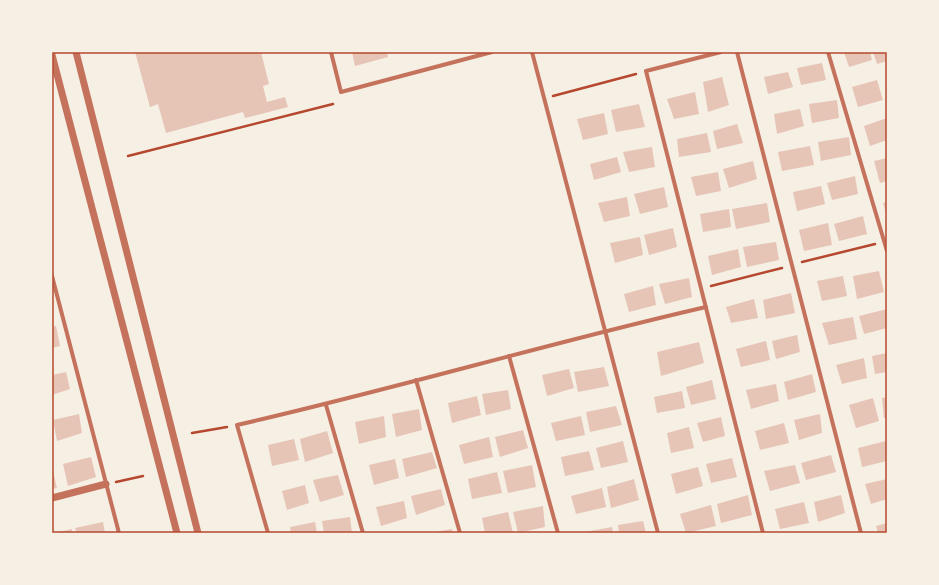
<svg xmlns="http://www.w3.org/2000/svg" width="939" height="585" font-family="'Noto Sans',sans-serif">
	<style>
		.building { fill: #e6c5b7 }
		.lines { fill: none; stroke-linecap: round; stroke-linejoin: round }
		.path { stroke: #b5482f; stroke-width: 2.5 }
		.minor { stroke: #c5725c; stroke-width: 4 }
		.tertiary { stroke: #c5725c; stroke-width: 7 }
		.neatline { fill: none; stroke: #b5482f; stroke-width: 1.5 }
	</style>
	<rect width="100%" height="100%" fill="#f6efe4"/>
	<g class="building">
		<path d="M135,52H261L269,84L263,86L267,102L285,97L288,107L245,118L243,112L166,133L158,104L150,107Z"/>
		<path d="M352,52H387L388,57L355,66Z"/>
		<path d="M844,52H870L872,60L849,67Z"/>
		<path d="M873,52H887V61L877,64Z"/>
		<path d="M822,63L826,80L801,85L797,68Z"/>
		<path d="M788,72L793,87L768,94L764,77Z"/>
		<path d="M722,77L729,105L708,112L703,82Z"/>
		<path d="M877,80L883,100L858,107L852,87Z"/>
		<path d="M695,92L699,114L674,119L667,99Z"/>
		<path d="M837,100L839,118L812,123L809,104Z"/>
		<path d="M639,104L645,127L616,132L611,110Z"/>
		<path d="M800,109L804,126L777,134L774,114Z"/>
		<path d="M604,113L608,134L583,140L577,119Z"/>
		<path d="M887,118V140L870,146L864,126Z"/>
		<path d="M737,124L743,143L717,149L713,131Z"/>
		<path d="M707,133L711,152L679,157L677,139Z"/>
		<path d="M849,137L851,155L821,161L818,142Z"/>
		<path d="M810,146L814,165L782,171L778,152Z"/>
		<path d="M652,147L655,167L629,172L623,152Z"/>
		<path d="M617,157L621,172L594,180L590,164Z"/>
		<path d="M887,158V181L880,183L874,161Z"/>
		<path d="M753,161L757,179L729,188L723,169Z"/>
		<path d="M718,172L721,191L696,196L691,177Z"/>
		<path d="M855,176L858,194L832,200L827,183Z"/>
		<path d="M821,186L825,204L797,211L793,192Z"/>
		<path d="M664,187L668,207L640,214L634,194Z"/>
		<path d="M627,197L630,216L604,222L598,203Z"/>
		<path d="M887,202V216L883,203Z"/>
		<path d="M767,203L770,222L736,229L732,209Z"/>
		<path d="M729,209L731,227L703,232L700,214Z"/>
		<path d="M863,216L867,234L839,241L834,224Z"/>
		<path d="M828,223L832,245L804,251L799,230Z"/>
		<path d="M673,228L677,247L649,255L644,235Z"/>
		<path d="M640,237L643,255L615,263L610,243Z"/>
		<path d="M776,242L779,260L747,267L743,247Z"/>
		<path d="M738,249L741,267L712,275L708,256Z"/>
		<path d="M879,271L884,292L857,299L853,276Z"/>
		<path d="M843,276L847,296L822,301L817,281Z"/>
		<path d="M689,278L692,297L665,304L659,284Z"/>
		<path d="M653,286L656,305L629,312L624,294Z"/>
		<path d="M791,293L795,313L766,319L763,300Z"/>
		<path d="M754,299L758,318L731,323L726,307Z"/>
		<path d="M887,309V328L864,334L859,316Z"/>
		<path d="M853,317L857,339L829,345L822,323Z"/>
		<path d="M56,326L60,346L52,348V327Z"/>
		<path d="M797,335L800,352L776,359L772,341Z"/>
		<path d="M766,341L770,360L741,367L736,349Z"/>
		<path d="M699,342L704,363L661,376L657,352Z"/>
		<path d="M887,353V372L875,374L872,356Z"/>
		<path d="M864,358L867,378L842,384L836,365Z"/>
		<path d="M604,367L609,386L578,392L574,372Z"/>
		<path d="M569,369L574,388L547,396L542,375Z"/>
		<path d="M66,372L70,389L52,395V375Z"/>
		<path d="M812,374L816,392L788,400L784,382Z"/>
		<path d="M712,380L716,399L691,405L686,387Z"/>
		<path d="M776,384L779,401L751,409L746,390Z"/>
		<path d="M508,390L511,409L486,415L482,394Z"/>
		<path d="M682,391L685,408L657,413L654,397Z"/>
		<path d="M477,396L481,415L452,423L448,403Z"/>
		<path d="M887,397V418H884L882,398Z"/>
		<path d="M873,398L879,421L856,428L849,405Z"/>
		<path d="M616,406L622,425L590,432L586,412Z"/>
		<path d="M419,409L422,430L396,437L392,414Z"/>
		<path d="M79,414L82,433L57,441L53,420Z"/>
		<path d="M820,414L822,433L799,440L794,420Z"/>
		<path d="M384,416L386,437L359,444L355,422Z"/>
		<path d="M581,416L585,435L556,441L551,423Z"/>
		<path d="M721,417L725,436L703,442L697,423Z"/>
		<path d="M784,423L789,443L760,450L755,431Z"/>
		<path d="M689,427L694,448L671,453L667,433Z"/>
		<path d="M523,430L528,448L500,457L495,437Z"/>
		<path d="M327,431L333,453L305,462L300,439Z"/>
		<path d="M489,437L493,457L464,464L459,445Z"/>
		<path d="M294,439L299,460L272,466L268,445Z"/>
		<path d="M623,441L628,462L601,468L596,448Z"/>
		<path d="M886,441L887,461L862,467L858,448Z"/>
		<path d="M589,451L594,470L565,476L561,457Z"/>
		<path d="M432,452L437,468L406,477L402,459Z"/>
		<path d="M831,455L836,472L806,480L801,463Z"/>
		<path d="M91,457L96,477L68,486L63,464Z"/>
		<path d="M732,458L737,477L711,483L706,464Z"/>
		<path d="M395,459L399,478L374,485L369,465Z"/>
		<path d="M532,465L536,487L508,493L503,471Z"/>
		<path d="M795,465L800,483L770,491L764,471Z"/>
		<path d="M52,467L57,488L52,489Z"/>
		<path d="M698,467L703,486L676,494L671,474Z"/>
		<path d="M497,472L502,493L472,499L468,479Z"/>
		<path d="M338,475L344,495L320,502L313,480Z"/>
		<path d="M634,479L639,500L611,508L607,487Z"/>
		<path d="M887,479V499L871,504L865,484Z"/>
		<path d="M305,485L309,503L287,510L282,491Z"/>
		<path d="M602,488L606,507L576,514L571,496Z"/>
		<path d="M441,489L445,505L416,515L411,496Z"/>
		<path d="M748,495L752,515L721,523L717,504Z"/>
		<path d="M841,495L845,513L818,522L814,502Z"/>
		<path d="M404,501L407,518L381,526L376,507Z"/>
		<path d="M804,502L809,523L780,529L775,509Z"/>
		<path d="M711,505L716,526L686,533L680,514Z"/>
		<path d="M543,506L545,527L518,533L513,512Z"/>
		<path d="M508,512L513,533H485L482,518Z"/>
		<path d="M350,517L352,533H324L322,521Z"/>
		<path d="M643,521L646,533H619L618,525Z"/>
		<path d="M103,522L105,533H77L75,528Z"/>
		<path d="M315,522L317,533H291L290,527Z"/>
		<path d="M887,523V533H878L876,526Z"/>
		<path d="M612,527L613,533H585V532Z"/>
		<path d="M72,529V533H58V532Z"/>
		<path d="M452,529L453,533H434V532Z"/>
	</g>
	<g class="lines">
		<g class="path">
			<path d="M553,96L636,74"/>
			<path d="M128,156L333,104"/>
			<path d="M802,262L875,244"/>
			<path d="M711,286L782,268"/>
			<path d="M192,433L227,427"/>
			<path d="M116,482L143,476"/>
		</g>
		<g class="minor">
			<path d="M331,52L341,92L492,52"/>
			<path d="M532,52L658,533"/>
			<path d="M721,52L646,71L763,533"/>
			<path d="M737,52L861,533"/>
			<path d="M828,52L887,251"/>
			<path d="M52,276L119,533"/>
			<path d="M509,356L558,533"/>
			<path d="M416,380L460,533"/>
			<path d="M326,405L363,533"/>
			<path d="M268,533L237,425C395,389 549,343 706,307"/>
		</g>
		<g class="tertiary">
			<path d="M76,52L198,533"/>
			<path d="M52,55L177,533"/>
			<path d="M52,498L106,484"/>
		</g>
	</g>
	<rect width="939" height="585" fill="none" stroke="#f6efe4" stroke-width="106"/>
	<rect x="53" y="53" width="833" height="479" class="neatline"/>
</svg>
